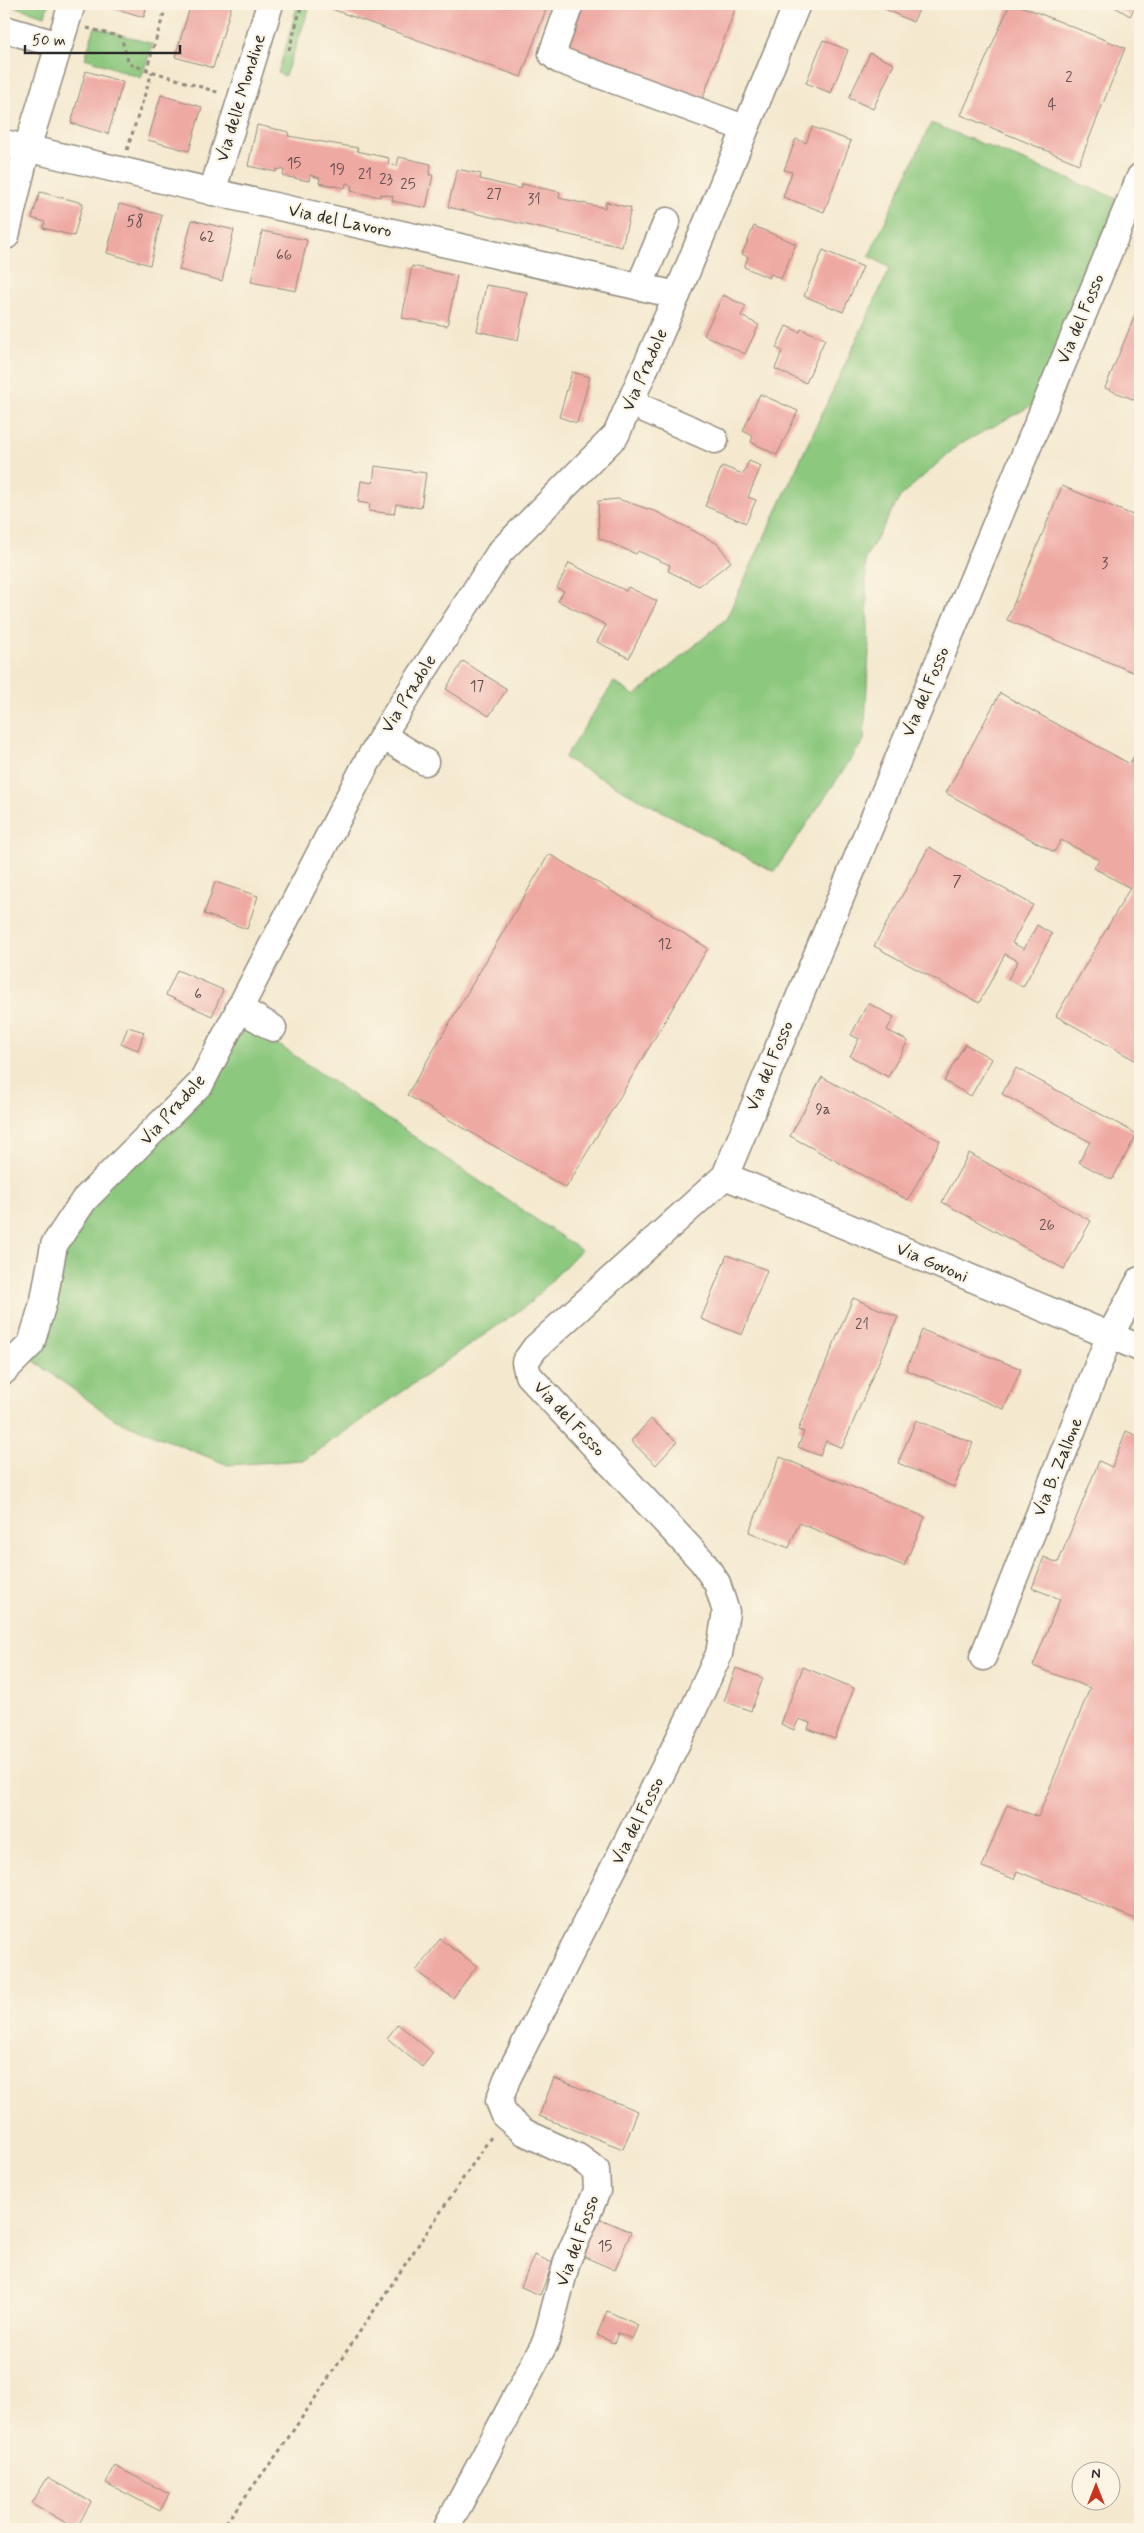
<svg xmlns="http://www.w3.org/2000/svg" width="1144" height="2533" font-family="Mynerve,sans-serif">
	<style>
		.green { fill: #8cc87e; stroke: #5c7a54 }
		.building { fill: #eea9a3 }
		.lines { fill: none; stroke-linecap: round; stroke-linejoin: round }
		.minor-casing { stroke: #908a7d; stroke-width: 29 }
		.path { stroke: #908a7d; stroke-width: 3; stroke-dasharray: 4 4; stroke-linecap: butt }
		.minor { stroke: #fff; stroke-width: 26 }
		.labels { text-anchor: middle; dominant-baseline: central; stroke-width: 4.5; stroke-linejoin: round; paint-order: stroke }
		.number-label { font-size: 15px; fill: #5c4a49 }
		.street-label { font-size: 18px; fill: #2b2b2b; stroke: #fcf5e5 }
	</style>
	<rect width="100%" height="100%" fill="#fcf5e5"/>
	<filter id="ink" filterUnits="userSpaceOnUse"><feTurbulence type="fractalNoise" baseFrequency=".02" numOctaves="2"/><feDisplacementMap in="SourceGraphic" scale="10" xChannelSelector="R" yChannelSelector="G"/><feConvolveMatrix kernelMatrix="1 2 1 2 8 2 1 2 1" color-interpolation-filters="sRGB"/></filter>
	<filter id="wash" filterUnits="userSpaceOnUse"><feTurbulence type="fractalNoise" baseFrequency=".0096" numOctaves="4" result="noise"/><feDisplacementMap in="SourceGraphic" scale="20" xChannelSelector="R" yChannelSelector="G"/><feGaussianBlur stdDeviation="1.12" result="paint"/><feColorMatrix in="noise" values="0 0 0 0 0 0 0 0 0 0 0 0 0 0 0 0 0 1.4 0 .05"/><feComposite in="paint" operator="in"/></filter>
	<g filter="url(#wash)">
		<rect width="100%" height="100%" fill="#f4e9cf"/>
		<g class="green">
			<path d="M6,4H48L45,16Z"/>
			<path d="M298,4H311L285,76L278,73Z"/>
			<path d="M95,27L153,44L141,78L85,58Z"/>
			<path d="M931,123L1120,200L1040,401L957,446L900,497L865,559L869,651L864,740L774,872L564,758L614,682L635,696L726,619L890,268L869,256Z"/>
			<path d="M242,1020L581,1250L530,1303L304,1460L228,1465L114,1419L30,1358L63,1252L93,1203Z"/>
		</g>
		<g id="blocks">
			<g class="building">
				<path d="M107,4H147L144,17L106,6Z"/>
				<path d="M191,4H232L213,68L175,57Z"/>
				<path d="M327,4H548L521,77L326,7Z"/>
				<path d="M579,4H737L702,100L563,49Z"/>
				<path d="M874,4H922L913,22Z"/>
				<path d="M1010,4H1016L1125,48L1079,164L961,115Z"/>
				<path d="M1110,4H1137L1130,16Z"/>
				<path d="M823,40L848,50L831,93L806,83Z"/>
				<path d="M870,53L894,64L873,109L849,98Z"/>
				<path d="M86,71L123,82L108,134L71,123Z"/>
				<path d="M161,95L202,107L189,151L148,140Z"/>
				<path d="M257,125L289,132L288,136L358,148L357,151L389,158L388,164L397,166L399,157L431,164L429,175H433L426,208L392,201L393,196L381,194L380,197L351,191L352,185L346,183L345,188L319,183L320,178L310,175L309,181L283,176L284,170L277,169L276,172L248,166Z"/>
				<path d="M812,127L851,141L824,212L783,197L792,172L784,170L796,139L806,143Z"/>
				<path d="M457,169L481,174L480,179L521,189L522,184L560,192L559,198L605,208L606,202L631,208L622,247L448,207Z"/>
				<path d="M40,192L83,203L74,236L43,228L45,222L32,218Z"/>
				<path d="M119,204L162,215L150,265L107,253Z"/>
				<path d="M192,220L234,230L222,281L179,270Z"/>
				<path d="M754,226L796,244L781,279L771,274L769,278L744,267L748,257L742,254Z"/>
				<path d="M262,231L307,240L296,291L251,282Z"/>
				<path d="M823,250L863,267L843,312L804,296Z"/>
				<path d="M412,266L457,276L447,326L402,318Z"/>
				<path d="M486,285L527,292L518,340L477,331Z"/>
				<path d="M723,295L746,306L741,316L759,325L745,354L704,335Z"/>
				<path d="M1140,303V402L1105,388Z"/>
				<path d="M786,326L800,332L801,329L825,339L806,383L775,369L782,351L776,348Z"/>
				<path d="M572,372L590,377L577,423L559,417Z"/>
				<path d="M760,394L798,411L777,455L751,442L753,436L743,431Z"/>
				<path d="M749,461L761,466L748,497L756,500L746,523L705,506L722,466L743,474Z"/>
				<path d="M375,466L426,473L421,508L396,504L394,514L369,511L370,504L358,502L361,481L373,483Z"/>
				<path d="M1062,486L1140,518V675L1007,620Z"/>
				<path d="M618,499L657,512L694,531L718,544L731,562L699,586L668,571L670,565L638,551L636,554L599,538L598,501Z"/>
				<path d="M569,563L626,591L628,587L657,601L629,658L597,642L606,625L558,601L564,591L557,588Z"/>
				<path d="M463,661L507,689L489,716L446,689Z"/>
				<path d="M1000,693L1130,764L1136,751L1140,753V1063L1056,1016L1130,888L1094,868L1099,860L1061,840L1054,852L946,793Z"/>
				<path d="M929,847L1033,905L1012,943L1024,949L1037,925L1052,934L1023,987L1008,979L1018,961L1005,954L979,1003L874,946Z"/>
				<path d="M549,854L708,948L566,1188L407,1095Z"/>
				<path d="M215,882L258,896L247,929L204,914Z"/>
				<path d="M177,970L223,990L212,1016L166,995Z"/>
				<path d="M868,1003L894,1017L887,1030L908,1041L888,1077L850,1056L859,1039L851,1035Z"/>
				<path d="M128,1027L144,1032L138,1050L121,1044Z"/>
				<path d="M965,1044L992,1059L971,1096L944,1081Z"/>
				<path d="M1016,1068L1137,1134L1112,1180L1079,1162L1090,1142L1002,1094Z"/>
				<path d="M822,1077L940,1141L908,1200L790,1136Z"/>
				<path d="M969,1153L1091,1221L1064,1269L942,1202Z"/>
				<path d="M727,1255L767,1270L742,1335L701,1319Z"/>
				<path d="M853,1298L898,1317L842,1448L826,1441L820,1456L798,1447L804,1432L798,1430Z"/>
				<path d="M922,1330L1021,1369L1004,1409L906,1370Z"/>
				<path d="M651,1419L677,1442L656,1465L631,1441Z"/>
				<path d="M916,1420L973,1443L954,1487L898,1463Z"/>
				<path d="M1126,1431L1140,1437V1921L1017,1871L1014,1879L982,1867L1007,1805L1038,1817L1090,1688L1033,1666L1060,1599L1032,1588L1044,1557L1058,1563L1099,1461L1112,1467Z"/>
				<path d="M780,1457L925,1517L904,1566L799,1523L789,1548L749,1532Z"/>
				<path d="M803,1667L854,1688L835,1739L808,1729L810,1723L799,1719L794,1730L781,1724Z"/>
				<path d="M736,1668L763,1678L751,1711L724,1701Z"/>
				<path d="M440,1939L477,1966L453,1998L416,1971Z"/>
				<path d="M398,2024L433,2053L422,2067L387,2038Z"/>
				<path d="M554,2078L638,2111L623,2149L539,2116Z"/>
				<path d="M589,2214L631,2232L615,2270L573,2252Z"/>
				<path d="M534,2255L553,2263L540,2295L521,2287Z"/>
				<path d="M607,2311L638,2325L632,2339L618,2333L614,2343L597,2335Z"/>
				<path d="M115,2466L169,2494L160,2511L106,2483Z"/>
				<path d="M48,2477L91,2502L76,2529L32,2503Z"/>
			</g>
		</g>
	</g>
	<g filter="url(#ink)">
		<use href="#blocks" fill-opacity="0" stroke="#908a7d" stroke-width="1"/>
		<g class="lines">
			<defs>
				<g id="minor">
					<path d="M570,4L552,54L559,60L744,128"/>
					<path d="M4,29L59,45"/>
					<path d="M4,143L261,203L677,295"/>
					<path d="M212,192L270,4"/>
					<path d="M6,236L27,148L72,4"/>
					<path d="M639,287L667,221"/>
					<path d="M631,403L715,440"/>
					<path d="M383,736L425,762"/>
					<path d="M239,1008L273,1028"/>
					<path d="M725,1176L1140,1348"/>
					<path d="M4,1371L31,1344L44,1300L54,1245L84,1200L201,1083L365,766L392,720L500,552L616,435L677,295L797,4"/>
					<path d="M983,1657L1109,1337L1140,1280"/>
					<path d="M446,2529L546,2341L567,2261L597,2191L596,2170L578,2157L524,2132L505,2116L499,2101L507,2079L690,1717L719,1654L726,1612L717,1583L702,1561L528,1375L525,1362L535,1348L725,1176L1140,177"/>
				</g>
			</defs>
			<use href="#minor" class="minor-casing"/>
			<g class="path">
				<path d="M87,28L121,37L129,64L220,93"/>
				<path d="M289,50L302,4"/>
				<path d="M146,71L167,4"/>
				<path d="M127,150L152,72"/>
				<path d="M221,2529L278,2453L493,2134"/>
			</g>
			<use href="#minor" class="minor"/>
		</g>
	</g>
	<g class="labels">
		<g class="number-label">
			<text x="1069" y="78">2</text>
			<text x="1052" y="105">4</text>
			<text x="294" y="164">15</text>
			<text x="337" y="170">19</text>
			<text x="365" y="175">21</text>
			<text x="386" y="180">23</text>
			<text x="408" y="185">25</text>
			<text x="494" y="195">27</text>
			<text x="534" y="200">31</text>
			<text x="135" y="222">58</text>
			<text x="207" y="238">62</text>
			<text x="284" y="256">66</text>
			<text x="1105" y="564">3</text>
			<text x="477" y="687">17</text>
			<text x="957" y="882">7</text>
			<text x="665" y="945">12</text>
			<text x="198" y="995">6</text>
			<text x="823" y="1110">9a</text>
			<text x="1047" y="1226">26</text>
			<text x="862" y="1325">21</text>
			<text x="605" y="2247">15</text>
		</g>
		<g class="street-label">
			<text transform="translate(241 98) rotate(-73)">Via delle Mondine</text>
			<text transform="translate(340 221) rotate(12)">Via del Lavoro</text>
			<text transform="translate(1081 319) rotate(-67)">Via del Fosso</text>
			<text transform="translate(645 370) rotate(-66)">Via Pradole</text>
			<text transform="translate(926 692) rotate(-67)">Via del Fosso</text>
			<text transform="translate(409 694) rotate(-58)">Via Pradole</text>
			<text transform="translate(770 1066) rotate(-67)">Via del Fosso</text>
			<text transform="translate(173 1110) rotate(-48)">Via Pradole</text>
			<text transform="translate(932 1263) rotate(23)">Via Govoni</text>
			<text transform="translate(569 1419) rotate(47)">Via del Fosso</text>
			<text transform="translate(1058 1467) rotate(-68)">Via B. Zallone</text>
			<text transform="translate(638 1821) rotate(-63)">Via del Fosso</text>
			<text transform="translate(578 2241) rotate(-70)">Via del Fosso</text>
		</g>
	</g>
	<rect width="1144" height="2533" fill="none" stroke="#fcf5e5" stroke-width="20"/>
	<g transform="translate(1096 2486)"><circle r="24" fill="#fcf5e5" stroke="#a8a49b"/>
	<path d="M0-4L9 19L0 12L-9 19Z" fill="#c8321e"/>
	<text y="-8" font-size="14" font-weight="bold" text-anchor="middle" fill="#2b2b2b">N</text>
	</g>
	<path d="M25 45v8h155v-8" fill="none" stroke="#2b2b2b" stroke-width="2.5"/>
	<text x="32" y="45" font-size="15" fill="#2b2b2b" stroke="#fcf5e5" stroke-width="4" paint-order="stroke">50 m</text>
</svg>
